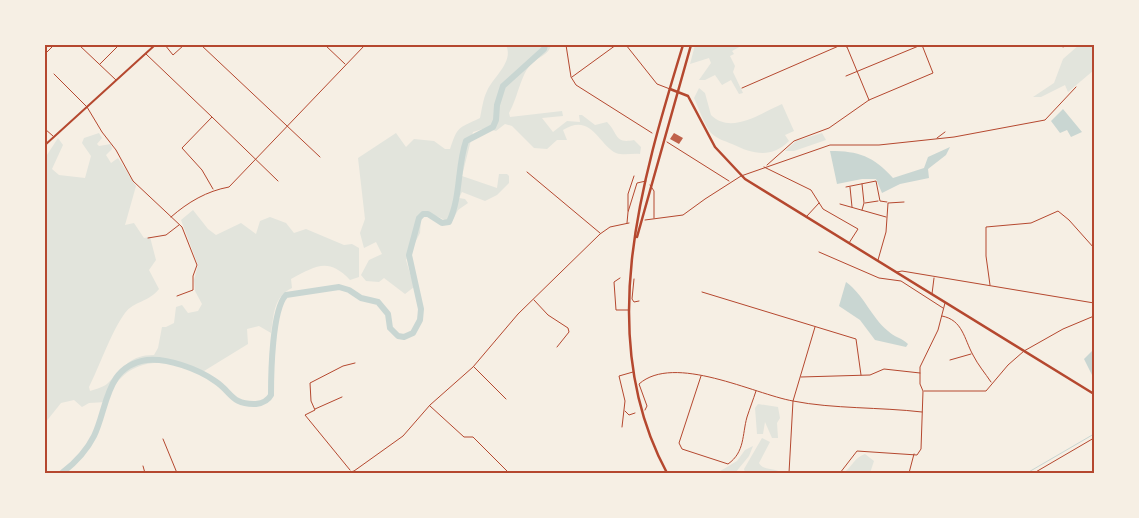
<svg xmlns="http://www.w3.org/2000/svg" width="1139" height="518" font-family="'Work Sans',sans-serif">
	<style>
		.green { fill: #e2e4dc }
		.water { fill: #c9d6d2 }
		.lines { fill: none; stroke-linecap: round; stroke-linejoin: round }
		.stream { stroke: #c9d6d2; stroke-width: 1 }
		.river { stroke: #c9d6d2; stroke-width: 6 }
		.building { fill: #bf614a }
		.minor { stroke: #b5482f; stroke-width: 1 }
		.secondary { stroke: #b5482f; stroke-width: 2 }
		.trunk { stroke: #b5482f; stroke-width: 2.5 }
		.neatline { fill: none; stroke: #b5482f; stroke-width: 2 }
	</style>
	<rect width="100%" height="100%" fill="#f6efe4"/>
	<g class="green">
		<path d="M506,45H551C549,55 538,57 532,63C520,75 518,98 509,113L510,117L562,111L563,116L542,118L553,132L567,121L580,122L579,115H582L595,125L607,122C619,134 614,144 634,140L641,147L640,154C632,153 624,156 616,153C599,145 591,112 563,130L567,140H557L547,149L534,148L512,126L505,124L496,131L486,128L473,132L462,176L497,188L499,174H507L509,176V183L497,195L485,201L462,192L459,198L465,199L468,203L458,210L451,223L428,212L421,220L420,233L406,260L414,287L405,294L384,278L379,282L366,281L361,275L369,260L382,254L376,242L364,248L360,233L365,219L358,158L396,133L406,147L414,139L434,141L445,149H450C458,126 457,129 480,118C482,109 483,99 487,91C494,76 514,62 506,45Z"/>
		<path d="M695,45H743L732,51L734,54L730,56L735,66L733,72L743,93L739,94L731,80L722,85L715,75L705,80H699L711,63L709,58L690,64Z"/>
		<path d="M1079,45H1094V70L1068,92L1065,85L1041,97H1033L1054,83L1063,59Z"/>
		<path d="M699,88L705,93L711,115C731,135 761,113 782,104L794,131L785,135L789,141C771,159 753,154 732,144C725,141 717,139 711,133C704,124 699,109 694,98Z"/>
		<path d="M99,133L102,138L97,144L99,146L111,144L112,149L106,155L111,163L118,158L136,186L125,225L134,223L144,238L150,237L156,260L149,270L159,289C149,302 134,301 125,313C111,332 100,365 89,387L90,391C96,389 104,387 108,383C125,367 129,355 154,355L158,348L162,327H166L174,323L176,307L182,305L188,313L198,311L202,304L195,291L194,280L198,265L181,220L193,210L208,229L216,235L241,223L256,234L260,221L270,217L286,223L294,233L306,229L344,245L352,244L359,248V277L350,280C328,257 316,266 291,279L292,288C273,297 274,315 271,333L259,326L247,329L248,344L204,371C163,358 125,355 106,402L89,403L82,407L74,400L61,403L45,423V158L58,138L63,145L52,169L59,175L85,178L91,156L82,143L84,138Z"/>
		<path d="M822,133L826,140L794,151H785L796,141Z"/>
		<path d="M758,404L778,407L780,418L777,423L778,438H772L765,422L763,434H757L755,408Z"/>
		<path d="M762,438L770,442L759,463C763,471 774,467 782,473H745L744,469Z"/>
		<path d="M753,446L749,456L735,473H717L737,461L745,450Z"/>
		<path d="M865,454L874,461L870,473H842C852,469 852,459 865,454Z"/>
	</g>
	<g class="water">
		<path d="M1063,109L1082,132L1071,137L1067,130L1060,133L1051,121Z"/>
		<path d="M950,147L946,155L928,169L929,178L900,184L882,193L876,179H862L837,184L830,151C859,151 873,156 893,178L924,168L928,157Z"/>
		<path d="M846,282C864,295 871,317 888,331C894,337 902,338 908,344L906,347L875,340L860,320L839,306Z"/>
		<path d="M1094,349V379L1084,359Z"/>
	</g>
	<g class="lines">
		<path class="stream" d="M1027,473L1094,434"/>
		<path class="river" d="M62,473C75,463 87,450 94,436C108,407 105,366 147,360C168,358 198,369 215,381C232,392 231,405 256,404C263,403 268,401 271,395C271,374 272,309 286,295L339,287L349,290L361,298L378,302L388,314L390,328L398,336L404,337L413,333L420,320L421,309L409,255L419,218L423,214H428L442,223L449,222C461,197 457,167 466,141L493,127L496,120L497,105L503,86L544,49L545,45"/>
	</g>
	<path class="building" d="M674,133L683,138L679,144L670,139Z"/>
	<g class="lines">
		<g class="minor">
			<path d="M79,45L116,80"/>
			<path d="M165,45L173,55L184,45"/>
			<path d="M201,45L320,157"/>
			<path d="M325,45L345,64"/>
			<path d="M566,45L571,77L576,85L652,133"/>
			<path d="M626,45L657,84L670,89"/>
			<path d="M1060,45L1063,47"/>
			<path d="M45,54L54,45"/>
			<path d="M146,54L212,117L182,148L202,170L213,189"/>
			<path d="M100,64L119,45"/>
			<path d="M54,74L87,107L102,132L116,150L133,181L182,227L197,265L193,276V290L177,296"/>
			<path d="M846,76L921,45"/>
			<path d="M572,77L616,45"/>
			<path d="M742,88L841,45L847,47L869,100"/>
			<path d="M212,117L278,181"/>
			<path d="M45,129L53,136"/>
			<path d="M937,138L945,132"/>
			<path d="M667,142L729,181"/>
			<path d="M767,165L794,141L829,128L869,100L933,73L922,45"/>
			<path d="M764,167L811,190L823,209L858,229L849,243"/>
			<path d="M527,172L600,233"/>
			<path d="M650,185L654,191V218"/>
			<path d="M846,187L876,181L880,201L887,202"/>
			<path d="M850,187L852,207"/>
			<path d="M865,203L878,201"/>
			<path d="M840,204L886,217"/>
			<path d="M862,210L864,203L862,184"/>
			<path d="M628,211V194L634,176"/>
			<path d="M807,216L819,203"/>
			<path d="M171,217C188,202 207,191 229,187L365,45"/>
			<path d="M645,220L683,215L705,199L741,176L830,145H879L954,137L1045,120L1076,87"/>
			<path d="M627,223L628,212L637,183L646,181"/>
			<path d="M148,238L166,235L179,225"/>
			<path d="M819,252L879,278L901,281L943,308"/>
			<path d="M878,260L886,232L888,203L904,202"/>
			<path d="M897,272L902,271L1094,303"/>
			<path d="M620,278L614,282L616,310H628"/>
			<path d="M634,279L632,299L634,302L639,301"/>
			<path d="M990,285L986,256V227L1031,223L1058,211L1069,220L1094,248"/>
			<path d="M702,292L856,339L861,375"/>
			<path d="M932,294L934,278"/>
			<path d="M534,300L548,315L568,328L569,332L557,347"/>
			<path d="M942,316C963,320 964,339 973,355C978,365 985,373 991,382"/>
			<path d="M950,360L971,354"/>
			<path d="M474,367L506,399"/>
			<path d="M701,376L679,443L682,449L728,464C745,452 742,435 747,417C750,408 753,400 756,391"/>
			<path d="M801,377L870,375L884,369L920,373"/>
			<path d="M924,391H986L1008,365L1024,351L1063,329L1094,316"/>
			<path d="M430,406L464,437H473L509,473"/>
			<path d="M315,409L342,397"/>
			<path d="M645,410L647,406L639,384C674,353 754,394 793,401C833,409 880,407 922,412"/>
			<path d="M625,411L629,415L635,413"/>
			<path d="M622,427L625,401L619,376L633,372"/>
			<path d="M163,439L177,473"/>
			<path d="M143,466L145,473"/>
			<path d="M350,470L305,415L315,410L311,401L310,383L343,366L355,363"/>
			<path d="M347,473L354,471L403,436L430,405L473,367L518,314L600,234L610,227L629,223"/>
			<path d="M789,473L793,401L815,327"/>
			<path d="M840,473L857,451L917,455L921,449L923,391L920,384V367L938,330L945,303"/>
			<path d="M909,473L914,454"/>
			<path d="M1034,473L1094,438"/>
		</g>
		<path class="secondary" d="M45,145L155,45"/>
		<g class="trunk">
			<path d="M670,89L688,96L715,147L745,179L1094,394"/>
			<path d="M637,237L691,45"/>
			<path d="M667,473C594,338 641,182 683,45"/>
		</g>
	</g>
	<rect width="1139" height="518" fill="none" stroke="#f6efe4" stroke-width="92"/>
	<rect x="46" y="46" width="1047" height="426" class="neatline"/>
</svg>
